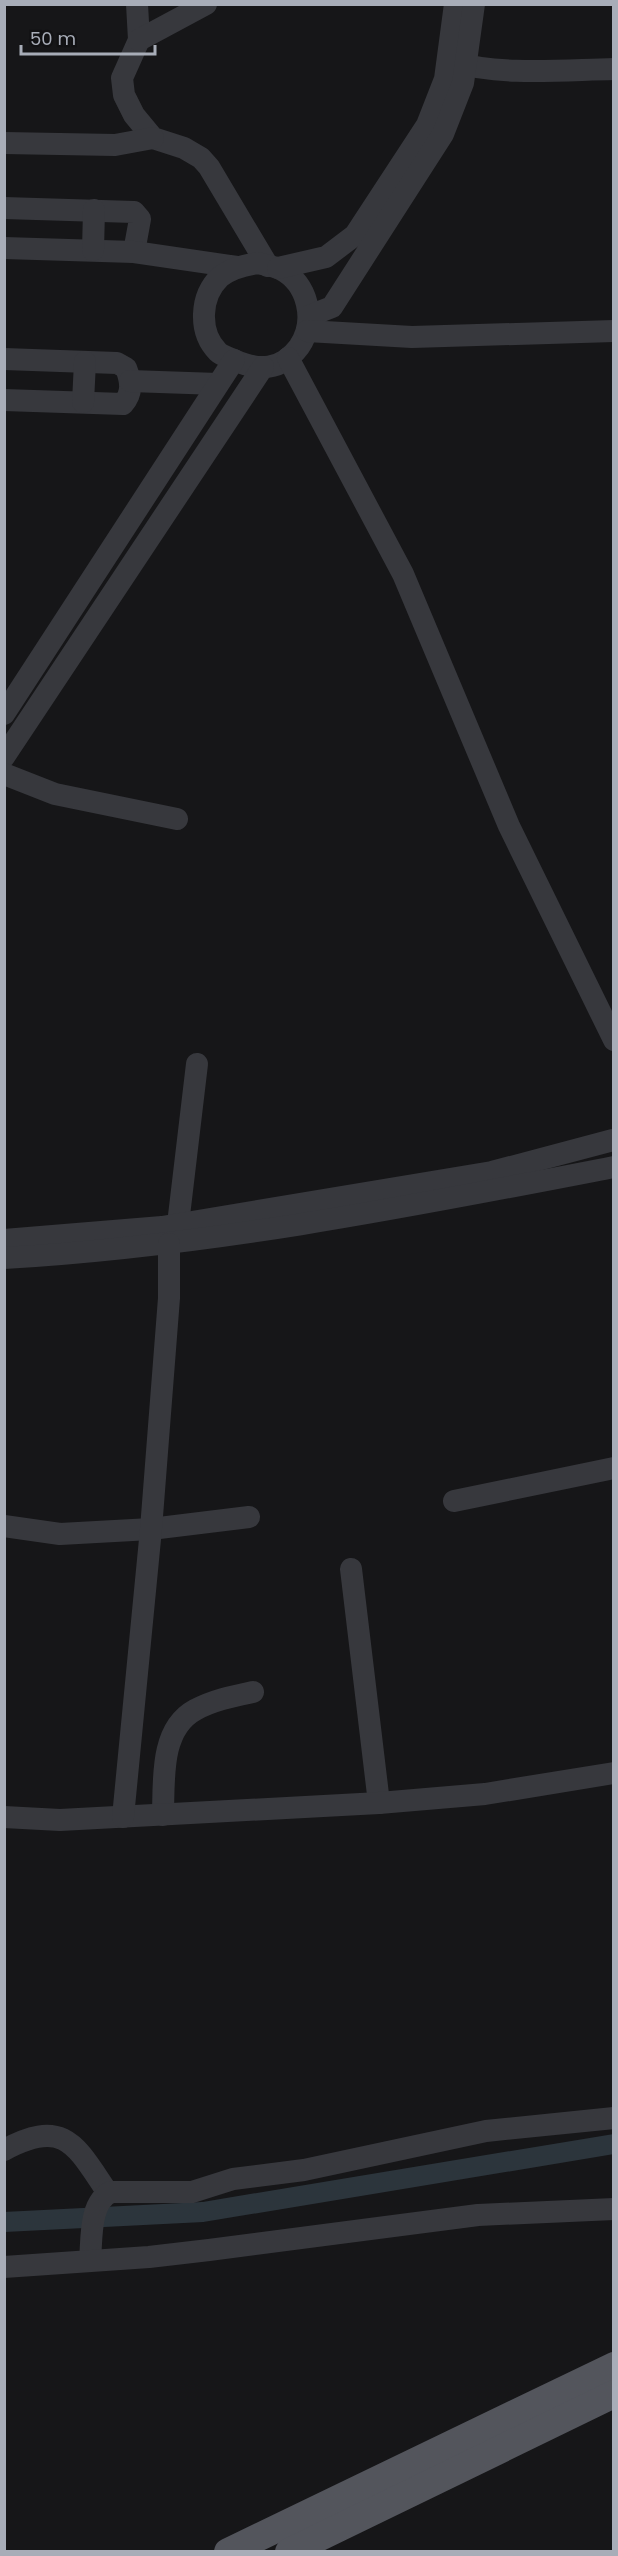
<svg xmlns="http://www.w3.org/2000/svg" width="618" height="2556" font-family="Poppins,sans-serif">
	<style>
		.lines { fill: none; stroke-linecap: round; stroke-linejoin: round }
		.canal { stroke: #2c353c; stroke-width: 20 }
		.minor { stroke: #37383d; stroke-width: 22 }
		.major { stroke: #53555c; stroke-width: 28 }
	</style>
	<rect width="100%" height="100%" fill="#161618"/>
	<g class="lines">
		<path class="canal" d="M4,2222L203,2212L614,2144"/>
		<g class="minor">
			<path d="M137,4L139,40L122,78L124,95L134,115L153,138L184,148L201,158L209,167L268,266"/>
			<path d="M139,40L206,4"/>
			<path d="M452,62C504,76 561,70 614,69"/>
			<path d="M4,143L115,145L153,138"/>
			<path d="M4,208L134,212L140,219L134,252"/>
			<path d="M4,248L134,252L237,267"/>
			<path d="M93,250L94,210"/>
			<path d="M258,263C265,265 273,266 280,269C308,283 317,321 299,347C281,371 258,371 234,360C229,358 221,355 218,352C198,332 200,296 220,277C231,268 244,265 258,263Z"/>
			<path d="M278,268L326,257L355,235L427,125L445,79L455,4"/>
			<path d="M309,316L332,307L443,134L463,83L474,4"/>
			<path d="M307,331L412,337L614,331"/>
			<path d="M288,358L403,574L509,826L614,1040"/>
			<path d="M4,359L117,363L126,368C131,381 133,393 123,404L4,400"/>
			<path d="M130,381L218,384"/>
			<path d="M83,402L85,362"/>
			<path d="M4,714L234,360"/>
			<path d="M4,757L263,367"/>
			<path d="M4,774L55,794L177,819"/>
			<path d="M178,1224L197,1064"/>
			<path d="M4,1240L162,1227L492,1172L613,1140"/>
			<path d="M4,1258C210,1246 412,1206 614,1167"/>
			<path d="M454,1501L614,1468"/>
			<path d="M4,1526L60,1534L151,1529L249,1517"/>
			<path d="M351,1569L379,1803"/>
			<path d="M163,1815C164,1780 160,1729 195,1710C213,1700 234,1696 253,1692"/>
			<path d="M4,1817L60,1820L379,1803L485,1794L614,1773"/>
			<path d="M123,1817L151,1529L169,1298V1244"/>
			<path d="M4,2150C65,2117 76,2146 108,2193"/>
			<path d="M90,2260C92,2239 89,2202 111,2192H192L233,2179L304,2170L486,2131L614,2118"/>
			<path d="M4,2267L149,2257L209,2250L478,2215L614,2209"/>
		</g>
		<g class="major">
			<path d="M228,2552L614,2366"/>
			<path d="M289,2552L614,2394"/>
		</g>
	</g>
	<rect width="618" height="2556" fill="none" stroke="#a8adb8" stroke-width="12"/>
	<path d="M21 45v9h134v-9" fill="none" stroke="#a8adb8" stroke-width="3"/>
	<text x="30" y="45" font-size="18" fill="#a8adb8" stroke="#111113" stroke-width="4.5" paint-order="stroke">50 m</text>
</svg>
